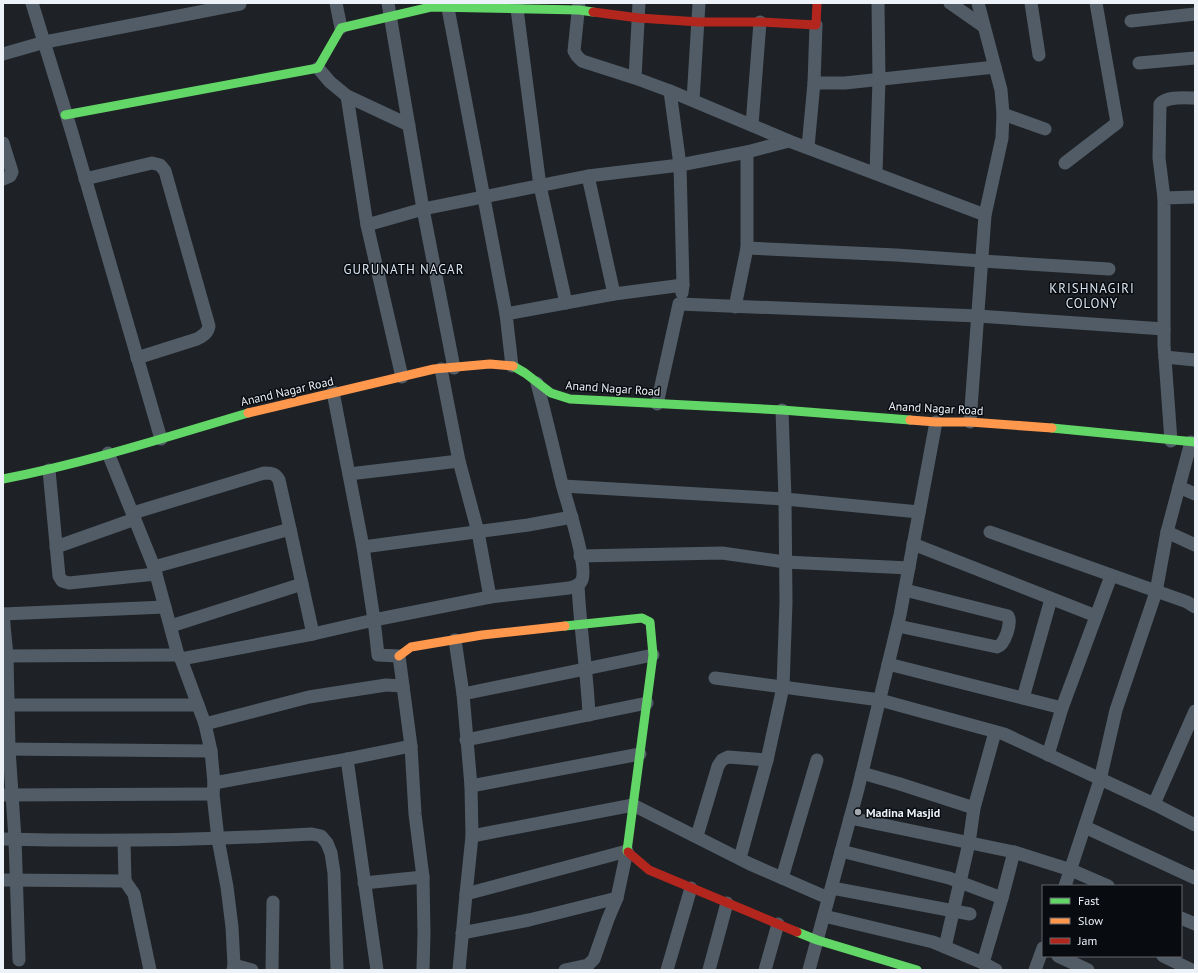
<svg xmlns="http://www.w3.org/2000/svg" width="1198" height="973" font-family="'PT Sans',sans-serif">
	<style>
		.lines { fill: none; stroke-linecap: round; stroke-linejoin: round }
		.street { stroke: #515c67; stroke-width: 13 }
		.fast { stroke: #63d668; stroke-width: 9 }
		.slow { stroke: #ff974d; stroke-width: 9 }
		.jam { stroke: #b3261e; stroke-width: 9 }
		.poi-dot { fill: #a5a9ae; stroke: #080b0f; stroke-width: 1.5 }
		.labels { text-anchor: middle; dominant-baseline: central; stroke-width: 3; stroke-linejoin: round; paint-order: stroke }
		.street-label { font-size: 12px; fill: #edf2f8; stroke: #080b0f }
		.poi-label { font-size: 12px; font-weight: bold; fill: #edf2f8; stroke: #080b0f; text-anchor: start }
		.neighbourhood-label { font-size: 13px; letter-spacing: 1px; fill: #dce6f1; stroke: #080b0f }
	</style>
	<rect width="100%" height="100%" fill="#1e2226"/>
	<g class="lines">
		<g class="street">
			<path d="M32,3L72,133L161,439"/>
			<path d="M336,3L341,28"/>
			<path d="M388,3L423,209L454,368"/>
			<path d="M447,3L506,314"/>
			<path d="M517,3V9L540,186L566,303"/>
			<path d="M579,3L574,51L577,56L582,61L635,78L670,91L789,141L985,215"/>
			<path d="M950,3L983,26"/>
			<path d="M1031,3L1039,55"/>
			<path d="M1131,21L1195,14"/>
			<path d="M816,25L814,83H845L995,67"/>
			<path d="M3,54L45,42L240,4"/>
			<path d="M1139,63L1195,58"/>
			<path d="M318,68L330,82L347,96L409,125"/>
			<path d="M635,78L639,3"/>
			<path d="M670,91L680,165L683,285L682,293"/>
			<path d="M347,96L367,225L402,377"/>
			<path d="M693,100L699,3"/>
			<path d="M1003,114L1045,129"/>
			<path d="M752,125L760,22"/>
			<path d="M3,143L12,172L10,176L3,179"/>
			<path d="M808,147L814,83"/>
			<path d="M1065,163L1117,123L1096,3"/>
			<path d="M876,173L879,79L878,3"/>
			<path d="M588,176L614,294"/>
			<path d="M85,179L152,163L160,165L165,171L209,326C208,333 203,336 197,339L137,358"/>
			<path d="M1164,198L1159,158L1160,104C1167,96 1185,98 1195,98"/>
			<path d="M367,225L423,209L588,176L680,165L747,152L789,141"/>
			<path d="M747,248V152"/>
			<path d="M735,307L747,248L896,255L982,261L1109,269"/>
			<path d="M1165,357L1195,360"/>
			<path d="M512,366L506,314L614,294L683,285"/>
			<path d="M441,369L459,461L478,532L490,597"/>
			<path d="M333,392L363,547L374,620L490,597L569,588C574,587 580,585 582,580C588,565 567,503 562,484C554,451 546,417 537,383"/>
			<path d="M657,404L679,304L978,316L1164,329"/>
			<path d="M970,422L985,215L1002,138L1003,114L1001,90L978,3"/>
			<path d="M1171,441L1164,345V198L1195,197"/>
			<path d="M108,453L154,567L178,655L181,659L205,724L211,751L214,783L213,794L218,839L227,887L232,927L234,965L233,970"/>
			<path d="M49,470L59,576L62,581L69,583L156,574"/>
			<path d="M349,474L459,461"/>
			<path d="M563,486L785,499L919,512"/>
			<path d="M1179,487L1195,494"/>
			<path d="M133,513L264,473C271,473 275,473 279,480L290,529L154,567"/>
			<path d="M990,532L1187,602L1195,607"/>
			<path d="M1167,532L1195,545"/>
			<path d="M913,544L1096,616"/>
			<path d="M56,547L135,519"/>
			<path d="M363,547L528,525L572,517"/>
			<path d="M580,556L722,553L785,562L909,568"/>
			<path d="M302,584L313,634"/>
			<path d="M578,585C580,628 587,671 589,715"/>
			<path d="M3,614L7,656L9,749L15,839L19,960"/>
			<path d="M3,614L165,607"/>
			<path d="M171,626L302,584L290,529"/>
			<path d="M898,626L997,647C1005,645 1012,622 1008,616L905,590"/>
			<path d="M455,640L463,694L471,786L472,836L466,894L459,970"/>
			<path d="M3,656L178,655"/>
			<path d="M181,659L313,634L374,620L378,655L399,656L411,746L347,759L214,783"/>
			<path d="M888,664L1062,708"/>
			<path d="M715,678L880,700L1004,734L1154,804L1195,825"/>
			<path d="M463,694L653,655"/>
			<path d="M1023,698L1051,599"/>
			<path d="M3,705H198"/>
			<path d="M205,724L309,697L386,685L403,686"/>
			<path d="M466,740L647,703"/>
			<path d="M411,746L415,814L423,877L424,934L423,970"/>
			<path d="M3,749L211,751"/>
			<path d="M1048,755L1062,708L1111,576"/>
			<path d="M347,759L377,970"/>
			<path d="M862,773L900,784L974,808"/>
			<path d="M471,786L640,754"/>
			<path d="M3,795L213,794"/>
			<path d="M1154,804L1195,711"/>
			<path d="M1085,827L1195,878"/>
			<path d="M472,836L633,805L750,864L828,898"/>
			<path d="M697,836L718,766L722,760L728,757L767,760"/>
			<path d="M3,839C106,842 209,840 312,834L321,836L327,843L331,853L334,873L337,970"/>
			<path d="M841,851L949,878L1002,898"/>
			<path d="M1014,852L1071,870L1108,886"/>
			<path d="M740,858L767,760L783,687L786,602L785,499L782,410"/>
			<path d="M782,878L817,760"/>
			<path d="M3,880L125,881L124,841"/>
			<path d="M125,881L134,894L150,970"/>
			<path d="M364,883L423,877"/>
			<path d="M1065,886L1100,780L1116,710L1156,592L1167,532L1191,442"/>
			<path d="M832,888L970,914"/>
			<path d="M824,916L933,942L983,963L1002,898L1014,852L850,818"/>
			<path d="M1181,918L1195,924"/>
			<path d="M462,933L529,920L617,898L627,851L466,894"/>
			<path d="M945,947L969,843L974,808L995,732"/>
			<path d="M1058,956L1088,970"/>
			<path d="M1163,956L1192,970"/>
			<path d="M983,963L996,970"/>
			<path d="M234,965L252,970"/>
			<path d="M272,970L273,902"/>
			<path d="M565,970L588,965L594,959L608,919L617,898"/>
			<path d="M667,970L691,888"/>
			<path d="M709,970L727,903"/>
			<path d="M765,970L778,924"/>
			<path d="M809,970L858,789L900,615L936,422"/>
			<path d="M1035,970L1043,948"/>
		</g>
		<g class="fast">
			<path d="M65,115L318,68L341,28L431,7L579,10L593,12"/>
			<path d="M513,366L525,373L551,393L570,399L782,410L910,420"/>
			<path d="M1052,428L1195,442"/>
			<path d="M3,479C86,463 167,437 248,413"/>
			<path d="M565,626L642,618L650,622L653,655L627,851L628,852"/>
			<path d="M797,932L817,940L917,970"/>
		</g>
		<g class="slow">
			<path d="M248,413L434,369L490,364L513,366"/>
			<path d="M910,420L936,422H970L1052,428"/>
			<path d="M399,656L411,647L482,635L565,626"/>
		</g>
		<g class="jam">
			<path d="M593,12L639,18L699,22H760L816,25L817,3"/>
			<path d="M628,852L649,870L797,932"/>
		</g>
	</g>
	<circle class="poi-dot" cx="858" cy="812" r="4"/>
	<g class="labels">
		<g class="street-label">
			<text transform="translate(613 388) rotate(4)">Anand Nagar Road</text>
			<text transform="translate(287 391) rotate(-13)">Anand Nagar Road</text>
			<text transform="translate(936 408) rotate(3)">Anand Nagar Road</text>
		</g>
		<g class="poi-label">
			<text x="866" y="812">Madina Masjid</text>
		</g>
		<g class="neighbourhood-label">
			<text x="404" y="269">GURUNATH NAGAR</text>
			<text x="1092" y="288">KRISHNAGIRI<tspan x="1092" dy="15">COLONY</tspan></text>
		</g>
	</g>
	<rect width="1198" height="973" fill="none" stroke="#edf2f8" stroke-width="8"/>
	<rect x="1042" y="885" width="140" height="72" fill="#080b0f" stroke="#64676c"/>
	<rect x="1050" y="898" width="20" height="6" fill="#63d668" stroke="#64676c"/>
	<text x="1078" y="905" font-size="12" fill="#edf2f8">Fast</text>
	<rect x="1050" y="918" width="20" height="6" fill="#ff974d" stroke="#64676c"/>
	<text x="1078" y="925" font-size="12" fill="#edf2f8">Slow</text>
	<rect x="1050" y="938" width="20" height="6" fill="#b3261e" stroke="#64676c"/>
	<text x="1078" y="945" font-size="12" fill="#edf2f8">Jam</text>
</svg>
